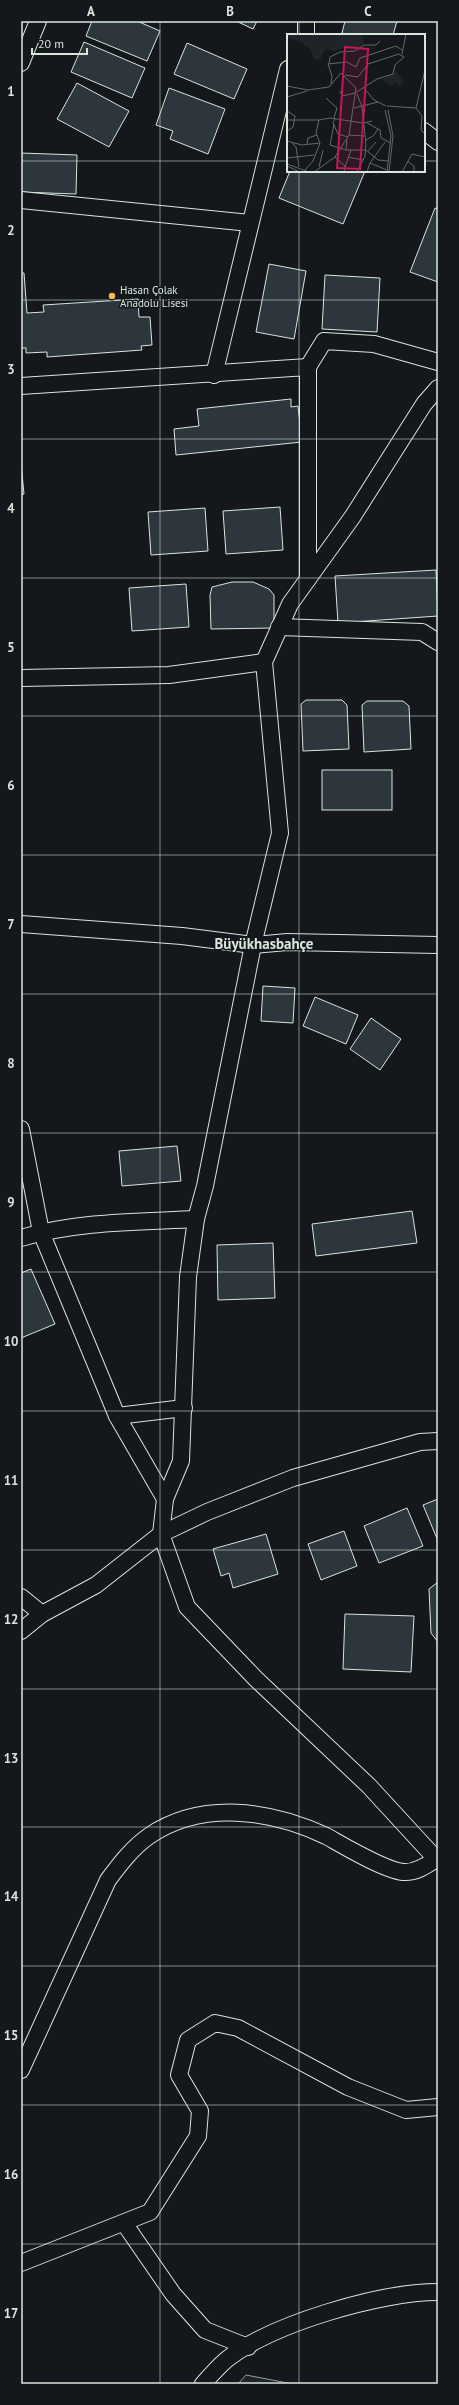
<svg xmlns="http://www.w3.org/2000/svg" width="459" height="2405" font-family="'PT Sans',sans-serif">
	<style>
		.green { fill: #202428; stroke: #939e99 }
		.building { fill: #2c363c; stroke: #d8e6dc }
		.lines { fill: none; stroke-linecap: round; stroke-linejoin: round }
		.street-casing { stroke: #d8e6dc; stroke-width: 18 }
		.street { stroke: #14181c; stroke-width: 16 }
		.grid { fill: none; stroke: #d8e6dc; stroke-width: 1; stroke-opacity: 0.55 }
		.poi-dot { fill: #ffb74d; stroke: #14181c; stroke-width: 1.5 }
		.labels { text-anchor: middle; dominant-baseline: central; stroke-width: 3; stroke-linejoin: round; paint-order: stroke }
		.poi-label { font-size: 11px; fill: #d8e6dc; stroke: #14181c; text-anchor: start }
		.district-label { font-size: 15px; font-weight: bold; fill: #d8e6dc; stroke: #14181c }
		.inset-road { fill: none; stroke: #626a69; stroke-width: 1 }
		.view { fill: #c2185b; fill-opacity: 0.15; stroke: #c2185b; stroke-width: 2 }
		.inset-edge { fill: none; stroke: #d8e6dc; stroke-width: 2 }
		.neatline { fill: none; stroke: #d8e6dc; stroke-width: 1.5 }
		.grid-label { font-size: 13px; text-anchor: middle; font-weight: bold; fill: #d8e6dc }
	</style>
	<rect width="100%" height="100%" fill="#14181c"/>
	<path class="green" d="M246,2375L293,2384H238Z"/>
	<g class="building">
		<path d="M92,21H137L160,31L147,61L86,36Z"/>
		<path d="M236,21H257L253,29Z"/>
		<path d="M345,21H397L393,35H349L342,33Z"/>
		<path d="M84,42L145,68L132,98L71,72Z"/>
		<path d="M187,43L247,69L234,99L174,74Z"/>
		<path d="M77,83L129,111L109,147L57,119Z"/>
		<path d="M169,88L225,109L208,154L170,139L173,131L156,125Z"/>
		<path d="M21,153L77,155L76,194L21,192Z"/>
		<path d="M290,171H365L343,224L279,198Z"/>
		<path d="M435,208L438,209V282L410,272Z"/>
		<path d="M269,264L306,271L294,339L256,332Z"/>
		<path d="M21,273H24L27,313L44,312L43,305L138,299L139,317H150L152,345L141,346L142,350L47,357V352L26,353V348H21Z"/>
		<path d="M325,275L380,278L377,332L322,329Z"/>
		<path d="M291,399V407L298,406L302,442L176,455L174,429L199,426L197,409Z"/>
		<path d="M21,464L24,494L21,495Z"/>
		<path d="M280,507L283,550L226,554L223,511Z"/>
		<path d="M205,508L208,551L151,555L148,512Z"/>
		<path d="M436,570L438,616L338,623L335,576Z"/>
		<path d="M232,582H253L269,589L274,595V628L211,629L210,595L212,587Z"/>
		<path d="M186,584L189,627L132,631L129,588Z"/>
		<path d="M306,700H342L347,705L349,749L303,751L301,704Z"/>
		<path d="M367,701H403L409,706L411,749L364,752L362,705Z"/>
		<rect x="322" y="770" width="70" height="40"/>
		<path d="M263,986L295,988L293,1023L261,1021Z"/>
		<path d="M315,997L358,1015L346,1044L303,1026Z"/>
		<path d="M371,1018L401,1039L380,1070L350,1049Z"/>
		<path d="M177,1146L181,1181L122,1186L119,1151Z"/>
		<path d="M412,1211L417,1243L316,1256L312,1224Z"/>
		<path d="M273,1243L275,1298L218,1300L217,1245Z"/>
		<path d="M31,1269L55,1324L21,1338V1273Z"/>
		<path d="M438,1499V1541L423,1505Z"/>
		<path d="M407,1508L423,1546L379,1563L364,1526Z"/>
		<path d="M344,1531L357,1566L321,1580L308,1544Z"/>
		<path d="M266,1534L278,1574L233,1588L229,1573L221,1576L213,1549Z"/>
		<path d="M438,1582V1642L431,1633L429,1589Z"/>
		<path d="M345,1614L414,1616L411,1672L343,1669Z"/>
	</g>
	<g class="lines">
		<defs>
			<g id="street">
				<path d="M306,35V21"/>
				<path d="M21,63L38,21"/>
				<path d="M424,131L438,142"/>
				<path d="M21,200L250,223"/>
				<path d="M308,367L324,341L374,344L438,362"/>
				<path d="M214,375L288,69"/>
				<path d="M21,386L308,367V579"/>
				<path d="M438,388L424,404L353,516L290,604L264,662L280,833L253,945L205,1186L196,1219L188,1277L181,1461L165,1499L161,1534L187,1607L256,1679L369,1786L438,1861"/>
				<path d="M279,627L422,632L438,642"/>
				<path d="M21,678L169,675L264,662"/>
				<path d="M21,924L182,936L253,945L287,942L438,945"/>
				<path d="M21,1129L41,1232L117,1416L165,1499"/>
				<path d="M21,1238C77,1221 138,1222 196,1219"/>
				<path d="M117,1416L184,1408"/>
				<path d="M21,1597L42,1614"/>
				<path d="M21,1631L42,1614L96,1585L161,1534L207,1512L293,1478L420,1442L438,1441"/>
				<path d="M21,2070L108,1880C120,1864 132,1848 149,1836C202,1800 271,1810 326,1836C344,1846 384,1870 403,1872C415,1873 426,1866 436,1859"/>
				<path d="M124,2223L173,2294L205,2330L248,2347"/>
				<path d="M21,2263L150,2212L198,2136L200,2111L179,2075L188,2040L215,2023L238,2028L348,2087L406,2110L438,2107"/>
				<path d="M203,2384C210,2376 218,2367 226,2360C271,2324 380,2292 438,2292"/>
			</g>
		</defs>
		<use href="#street" class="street-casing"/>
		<use href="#street" class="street"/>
	</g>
	<path class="grid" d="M160,21V2384M299,21V35M21,161H288M424,161H438M299,171V2384M21,300H438M21,439H438M21,578H438M21,716H438M21,855H438M21,994H438M21,1133H438M21,1272H438M21,1411H438M21,1550H438M21,1689H438M21,1827H438M21,1966H438M21,2105H438M21,2244H438"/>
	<circle class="poi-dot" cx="112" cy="296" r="4"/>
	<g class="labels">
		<g class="poi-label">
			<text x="120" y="290">Hasan Çolak<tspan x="120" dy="13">Anadolu Lisesi</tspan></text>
		</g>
		<g class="district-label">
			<text x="264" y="943">Büyükhasbahçe</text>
		</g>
	</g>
	<g transform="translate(287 34)">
		<rect width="138" height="138" fill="#14181c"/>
		<path d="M0,0H75L77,9L69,15L60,13L47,17L38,15L33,26L27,25L23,15L14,8L3,5ZM109,38L117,46L113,53L109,49L103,52L95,45Z" fill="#202428"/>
		<path class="inset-road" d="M115,20L119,0M42,30L43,23L53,18L68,17L77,11H89L93,7M44,50L45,42L41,30L60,28L69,33L73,24L109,12L115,16M0,52L21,56L42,53L54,39L69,54L62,101L48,123L27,138M77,54L87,66L99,72M53,57L55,62L68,59L90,45L106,40L108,31L117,23L112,20L81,30L71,43L58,41M0,63L20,57M39,64L50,74L47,84M100,72L129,74L135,82L134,96L138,100M67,74L91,68M129,74L138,36M98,76L104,102L100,138M101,76L106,102L102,138M0,77L8,82L6,93L0,97M48,85L46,89L51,100L61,103M0,86H32L43,84L76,89L85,87M80,89L93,96L94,104L104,109M47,90L43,111L59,116M62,101L78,102M60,105L59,116H79L91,126L102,127M79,106L86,102L91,95M0,107L15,111L33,109M5,109L9,113L12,133M20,110L21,104L30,101M81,117L89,108M48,123L58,132L57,138M61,123L76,126M0,124L27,121M120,127L127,132V138M83,129L100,136M0,130L22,138M0,132L13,138M32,133L36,116M58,133L64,116M18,136L26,127L33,109L29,99L32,86M70,138L78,122L79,110L75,73L70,60M80,138L83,129L98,108M115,138L125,120L138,123"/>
		<path class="view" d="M58,13L81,15L73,135L50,134Z"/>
		<rect width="138" height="138" class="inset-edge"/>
	</g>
	<rect width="459" height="2405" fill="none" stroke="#14181c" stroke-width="44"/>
	<path d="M32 48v6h55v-6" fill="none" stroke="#d8e6dc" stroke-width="2"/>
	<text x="38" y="48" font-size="12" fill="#d8e6dc" stroke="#14181c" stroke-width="3" paint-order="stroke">20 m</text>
	<rect x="22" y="22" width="415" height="2361" class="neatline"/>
	<g class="grid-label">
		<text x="91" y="16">A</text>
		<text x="230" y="16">B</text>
		<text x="368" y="16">C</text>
		<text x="11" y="96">1</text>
		<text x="11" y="235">2</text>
		<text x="11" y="374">3</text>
		<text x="11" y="513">4</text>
		<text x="11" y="652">5</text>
		<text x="11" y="790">6</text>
		<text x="11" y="929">7</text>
		<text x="11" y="1068">8</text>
		<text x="11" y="1207">9</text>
		<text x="11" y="1346">10</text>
		<text x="11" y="1485">11</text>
		<text x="11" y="1624">12</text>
		<text x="11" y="1763">13</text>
		<text x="11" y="1901">14</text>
		<text x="11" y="2040">15</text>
		<text x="11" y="2179">16</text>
		<text x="11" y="2318">17</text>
	</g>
</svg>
